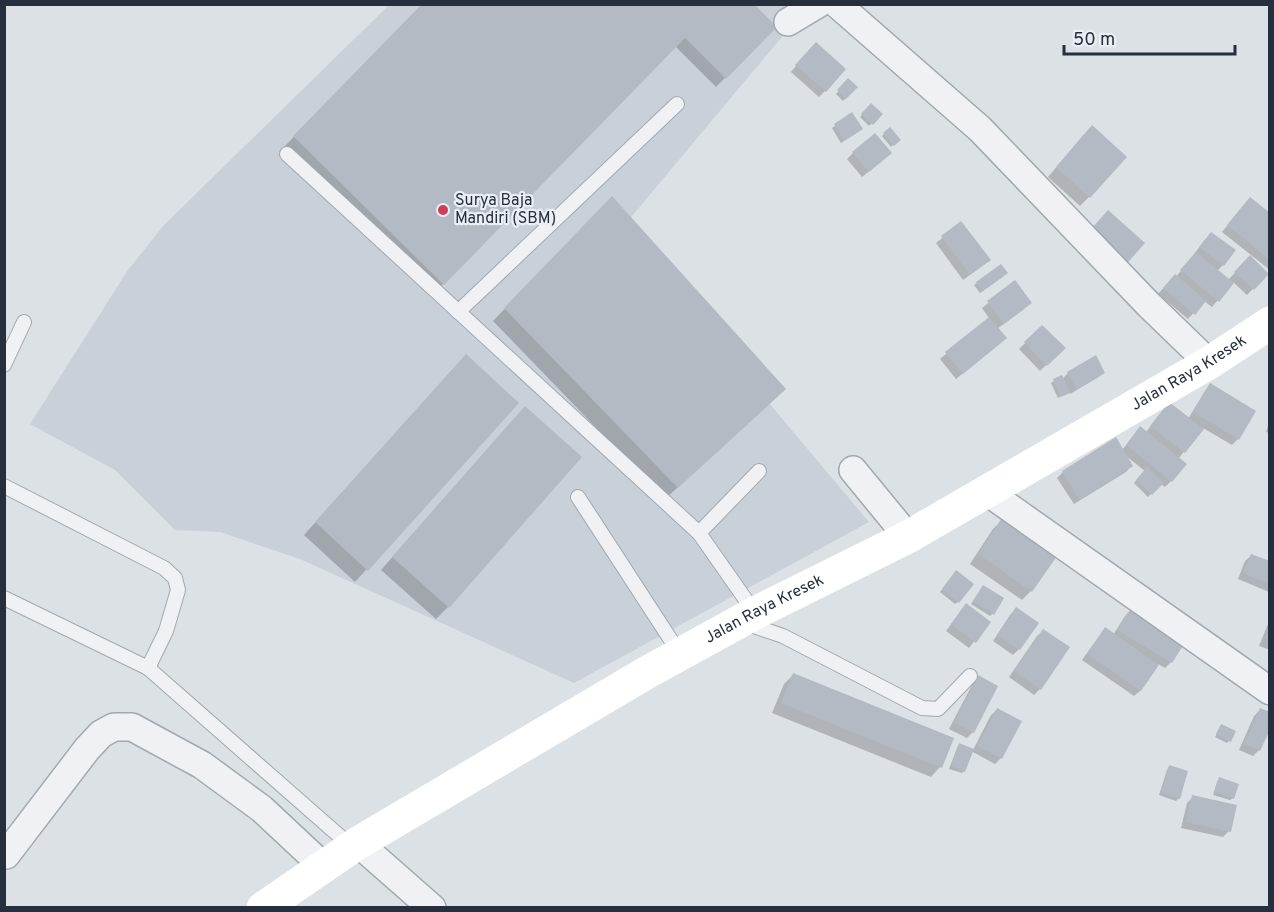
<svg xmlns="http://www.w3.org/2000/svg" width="1274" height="912" font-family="Overpass,sans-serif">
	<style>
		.built { fill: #cad0d8 }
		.shadow { fill: #0003 }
		.building { fill: #b3bac3 }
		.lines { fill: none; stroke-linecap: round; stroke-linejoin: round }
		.lane-casing { stroke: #a2a8b0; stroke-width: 16 }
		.street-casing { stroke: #a2a8b0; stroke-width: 30 }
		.lane { stroke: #eff1f5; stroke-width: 14 }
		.street { stroke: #eff1f5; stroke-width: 27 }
		.secondary { stroke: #fff; stroke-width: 33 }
		.poi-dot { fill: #d03d5b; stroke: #ebeff4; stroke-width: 2 }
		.labels { text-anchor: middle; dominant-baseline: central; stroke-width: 4.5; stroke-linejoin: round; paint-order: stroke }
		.poi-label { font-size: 16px; fill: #262f3d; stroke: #ebeff4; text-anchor: start }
		.street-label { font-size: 16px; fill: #262f3d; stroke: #ebeff4 }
	</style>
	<rect width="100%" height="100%" fill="#dce1e6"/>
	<path class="built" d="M803,4L807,7L622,228L869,522L574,683L300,559L220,532L175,530L115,470L30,424L128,270L164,225L389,5Z"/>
	<g class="shadow">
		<path d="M423,4H753L775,27L716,87L675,46L434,293L285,146Z"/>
		<path d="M810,49L825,91L819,97L791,72Z"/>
		<path d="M848,81L856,88L843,101L836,94Z"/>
		<path d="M871,105L881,114L869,126L860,117Z"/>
		<path d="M852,114L858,132L841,143L832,128Z"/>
		<path d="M890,129L899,139L891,147L882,136Z"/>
		<path d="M1083,136L1089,197L1080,206L1048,177Z"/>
		<path d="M853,153L884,159L862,177L847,159Z"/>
		<path d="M612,199L772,401L665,499L493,321Z"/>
		<path d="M1244,205L1270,215V270L1222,232Z"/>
		<path d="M961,223L983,265L963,280L936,243Z"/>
		<path d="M1205,240L1223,265L1217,271L1228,280L1250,257L1267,274L1247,295L1233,282L1212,307L1204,301L1188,319L1158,294L1169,282L1176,277Z"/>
		<path d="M1004,276L980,293L974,285L977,283Z"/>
		<path d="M1015,282L1024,309L997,329L999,344L956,379L940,359L989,318L982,308Z"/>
		<path d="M1042,327L1063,348L1040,371L1019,349Z"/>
		<path d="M454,368L516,403L355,582L304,535Z"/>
		<path d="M1068,373H1103L1097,378L1070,394L1069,391L1058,398L1051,383L1061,377L1062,379Z"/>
		<path d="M1210,385L1238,439L1232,445L1203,428L1178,459L1185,464L1171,481L1165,487L1161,484L1148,497L1134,483L1145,471L1126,456L1131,466L1126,472L1074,504L1057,478L1063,472L1122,450L1135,434L1146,432L1164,410L1188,419L1205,391Z"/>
		<path d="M513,420L448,607L436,619L381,570Z"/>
		<path d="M1270,420V433L1266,432Z"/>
		<path d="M1002,520L1031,591L1022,600L970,564L993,529Z"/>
		<path d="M1251,556L1270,563L1269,592L1238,579L1245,561Z"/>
		<path d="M954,574L958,602L955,604L940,592Z"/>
		<path d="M981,589L992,614L990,616L971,604Z"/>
		<path d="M1016,609L1037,623L1019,649L1013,655L993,641L1010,615Z"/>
		<path d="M1131,610L1171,662L1165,668L1158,664L1140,691L1134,696L1082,660L1100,635H1113L1125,616Z"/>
		<path d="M961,611L989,622L969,648L946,631Z"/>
		<path d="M1270,619V650L1259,646Z"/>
		<path d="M1043,631L1040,689L1034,695L1009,677L1037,636Z"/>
		<path d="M793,675L952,739L940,767L931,777L772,713L784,684Z"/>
		<path d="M978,677L996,686L973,732L967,738L949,729L973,683Z"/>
		<path d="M997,710L1001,758L995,764L971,751L964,771L962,773L949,769L957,748L959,745L973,750L991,715Z"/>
		<path d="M1260,710L1259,750L1253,756L1239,750L1254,716Z"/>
		<path d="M1221,726L1229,741L1227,743L1215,737Z"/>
		<path d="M1169,767L1179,798L1176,801L1159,795L1167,770Z"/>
		<path d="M1220,779L1233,798L1230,800L1213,795L1217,782Z"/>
		<path d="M1193,797L1229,831L1223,837L1181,828L1187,803Z"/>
	</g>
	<g class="building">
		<path d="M421,5H755L777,27L726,79L685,38L444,285L293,136Z"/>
		<path d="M816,42L846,69L826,92L795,65Z"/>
		<path d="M848,78L858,87L846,99L837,90Z"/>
		<path d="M871,103L883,114L873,125L861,114Z"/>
		<path d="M852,112L863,129L844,141L834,124Z"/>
		<path d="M1092,125L1127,157L1090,198L1056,167Z"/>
		<path d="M890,127L901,140L894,146L883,133Z"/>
		<path d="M875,133L892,153L869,172L852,152Z"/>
		<path d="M612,196L786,389L678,488L504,308Z"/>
		<path d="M1250,197L1270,213V260L1227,225Z"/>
		<path d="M1108,210L1145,243L1122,269L1085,236Z"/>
		<path d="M961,221L991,260L970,275L941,236Z"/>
		<path d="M1211,232L1236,250L1224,266L1199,247Z"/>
		<path d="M1196,252L1234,283L1219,302L1180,270Z"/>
		<path d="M1250,255L1269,274L1254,290L1234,272Z"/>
		<path d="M1001,264L1008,273L983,291L976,282Z"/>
		<path d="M1175,274L1206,301L1195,315L1163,288Z"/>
		<path d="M1015,280L1032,303L1004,324L987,301Z"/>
		<path d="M989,317L1007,338L963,374L945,352Z"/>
		<path d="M1042,325L1066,348L1047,366L1024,342Z"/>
		<path d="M466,354L519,403L368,571L315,522Z"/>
		<path d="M1096,355L1105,373L1077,389L1067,372Z"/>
		<path d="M1062,375L1070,393L1061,397L1053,379Z"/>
		<path d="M1210,383L1256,411L1239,440L1193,412Z"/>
		<path d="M1169,402L1204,429L1185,453L1150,426Z"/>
		<path d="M525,406L582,457L449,608L392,557Z"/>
		<path d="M1140,426L1187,464L1172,482L1126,445Z"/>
		<path d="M1116,437L1133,466L1080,500L1062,471Z"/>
		<path d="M1147,467L1164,483L1152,495L1136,480Z"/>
		<path d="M1002,518L1057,556L1032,592L978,554Z"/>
		<path d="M1251,554L1270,561V584L1243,573Z"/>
		<path d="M956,570L974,584L959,603L942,589Z"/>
		<path d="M983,585L1004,598L994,615L973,601Z"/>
		<path d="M966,603L991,622L976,643L951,624Z"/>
		<path d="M1016,607L1039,623L1020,650L997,635Z"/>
		<path d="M1131,608L1186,641L1172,663L1117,630Z"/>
		<path d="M1105,627L1159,665L1141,691L1087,654Z"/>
		<path d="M1043,629L1070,647L1041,690L1014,671Z"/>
		<path d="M793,673L954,738L942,768L781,703Z"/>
		<path d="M978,675L998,686L974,733L954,723Z"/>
		<path d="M997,708L1022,721L1002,759L977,746Z"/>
		<path d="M1260,708L1270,712V730L1260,751L1244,744Z"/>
		<path d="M1221,724L1236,731L1231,742L1216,734Z"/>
		<path d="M959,743L974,749L965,772L951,766Z"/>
		<path d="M1169,765L1188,771L1180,799L1161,793Z"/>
		<path d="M1219,777L1239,784L1234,799L1214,792Z"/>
		<path d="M1192,795L1237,805L1231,832L1186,822Z"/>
	</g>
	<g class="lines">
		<defs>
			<g id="lane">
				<path d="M287,154L699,533L755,613"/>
				<path d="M458,312L677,104"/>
				<path d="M4,365L24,322"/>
				<path d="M4,486L164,568L175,578L178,590L166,631L148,668"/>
				<path d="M578,497L680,654"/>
				<path d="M699,533L759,471"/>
				<path d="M4,598L148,668L352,847"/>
				<path d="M745,623L783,636L922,708L938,709L970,676"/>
			</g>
			<g id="street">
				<path d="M837,4L980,129L1149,305L1209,363"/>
				<path d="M788,22L818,4"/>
				<path d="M853,470L908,537"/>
				<path d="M986,491L1270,691"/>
				<path d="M358,843L432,908"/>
				<path d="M4,855H6L87,749L101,734L114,727H132L202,765L262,809L324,867"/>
			</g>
		</defs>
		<use href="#lane" class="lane-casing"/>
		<use href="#street" class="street-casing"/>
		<use href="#lane" class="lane"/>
		<use href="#street" class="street"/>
		<path class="secondary" id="s1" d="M263,908L358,843L646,673L755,613L908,537L1209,363L1270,323"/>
	</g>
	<circle class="poi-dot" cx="443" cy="210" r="6"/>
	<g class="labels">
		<g class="poi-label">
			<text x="455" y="201">Surya Baja<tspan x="455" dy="18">Mandiri (SBM)</tspan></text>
		</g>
		<g class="street-label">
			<text stroke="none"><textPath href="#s1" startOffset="1070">Jalan Raya Kresek</textPath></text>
			<text stroke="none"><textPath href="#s1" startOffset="584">Jalan Raya Kresek</textPath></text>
		</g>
	</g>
	<rect width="1274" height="912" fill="none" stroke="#262f3d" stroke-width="12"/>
	<path d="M1064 45v9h171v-9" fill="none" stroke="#262f3d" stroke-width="3"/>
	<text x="1073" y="45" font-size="18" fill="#262f3d" stroke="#ebeff4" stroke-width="4.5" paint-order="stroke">50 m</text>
</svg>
